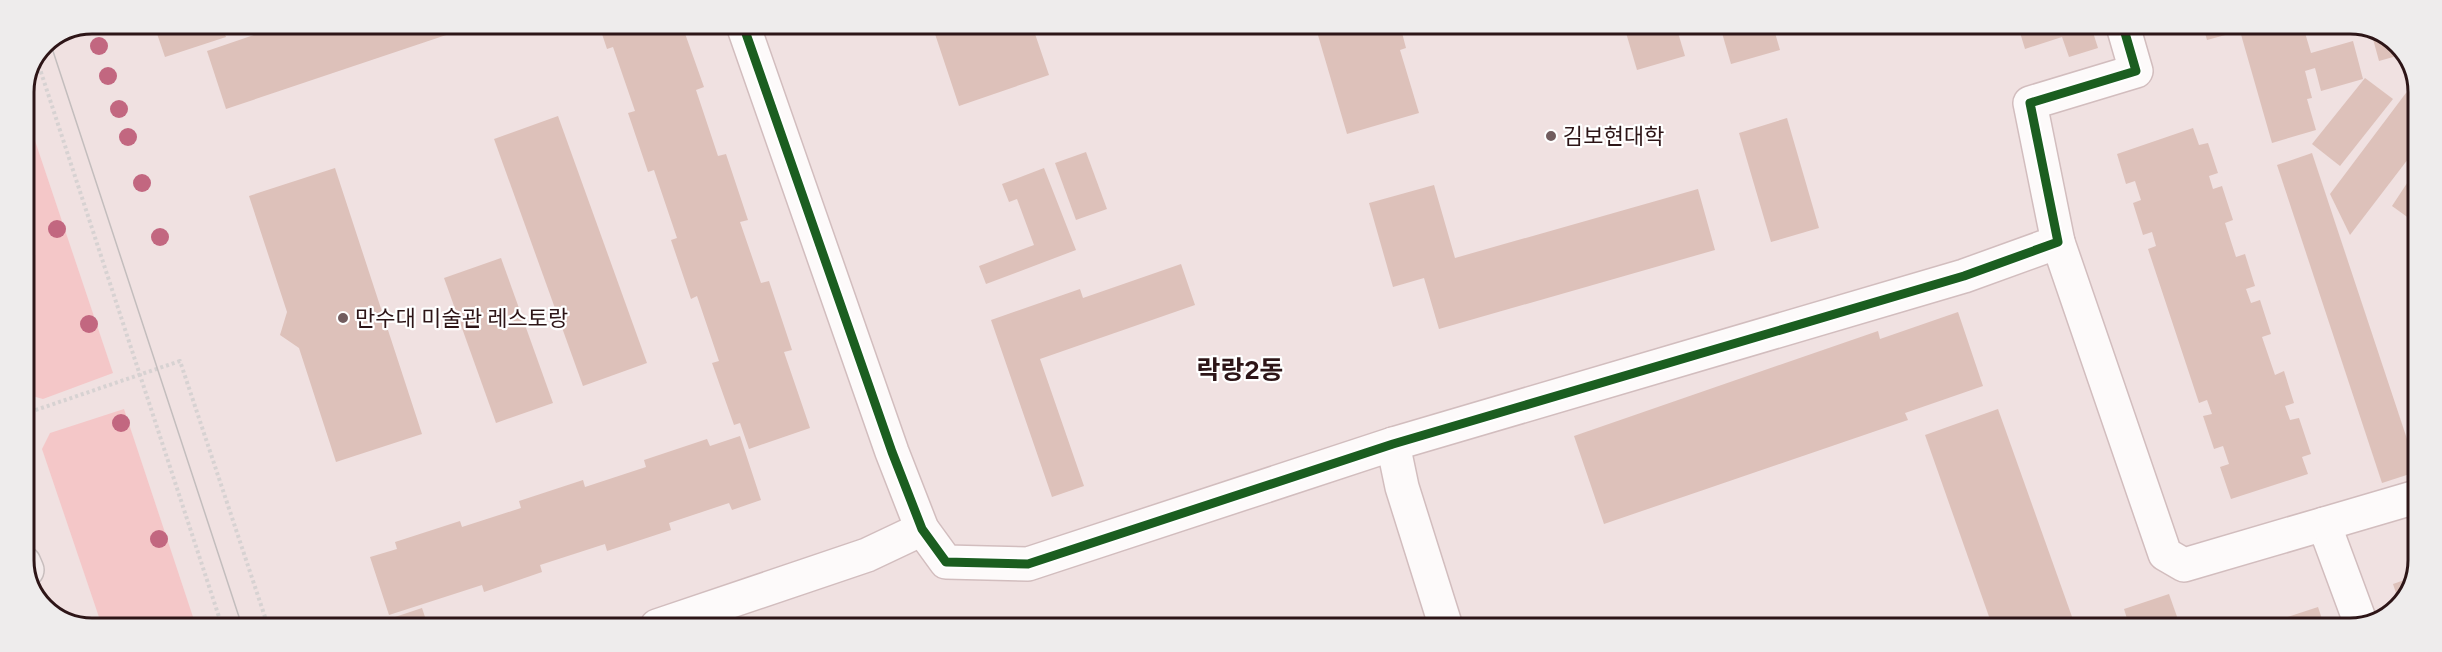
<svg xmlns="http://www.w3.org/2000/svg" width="2442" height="652" font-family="Figtree,'Noto Sans KR',sans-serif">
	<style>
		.green { fill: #f4c7c8 }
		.building { fill: #ddc1ba }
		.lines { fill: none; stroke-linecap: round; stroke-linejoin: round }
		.minor-casing { stroke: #d2bdbe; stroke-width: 36 }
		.major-casing { stroke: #c7bdbd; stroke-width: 36 }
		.path { stroke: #d7d2d2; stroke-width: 4; stroke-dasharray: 3 3; stroke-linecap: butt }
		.minor { stroke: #fdfafa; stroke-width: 33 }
		.major { stroke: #f3eaea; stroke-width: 33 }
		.tram { stroke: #c3bdbd; stroke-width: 1.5 }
		.cycleway-casing { stroke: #fff; stroke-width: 13 }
		.cycleway { stroke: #1b5e20; stroke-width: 9 }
		.tree { fill: #c26780 }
		.poi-dot { fill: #715c5e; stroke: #fff; stroke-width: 2 }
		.labels { text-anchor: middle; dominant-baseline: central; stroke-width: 4.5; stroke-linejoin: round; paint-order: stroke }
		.poi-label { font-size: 22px; fill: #2d1517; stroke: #fff; text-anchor: start }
		.quarter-label { font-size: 26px; font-weight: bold; fill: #2d1517; stroke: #fff }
		.rim { fill: none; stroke: #2d1517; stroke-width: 3 }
	</style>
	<rect width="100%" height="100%" fill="#f0e1e1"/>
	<g class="green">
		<path d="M24,108L113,373L43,399L25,394L24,392Z"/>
		<path d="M124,409L196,626H102L42,449L50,433Z"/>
	</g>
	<g class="building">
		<path d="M144,24H221L226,37L165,57L154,25L145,28Z"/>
		<path d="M286,24H476V25L226,109L207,51Z"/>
		<path d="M599,25H682L704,87L696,90L718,156L726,154L748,220L740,222L761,283L769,281L792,350L784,352L810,428L749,449L740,423L734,425L712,363L719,361L697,296L691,299L671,240L677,238L654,170L648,172L628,113L635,111L613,47L607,49Z"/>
		<path d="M932,25H991L992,31L1010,25H1032L1049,75L959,106Z"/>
		<path d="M1315,25H1400L1406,48L1400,50L1419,113L1347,134Z"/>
		<path d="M1624,26H1676L1685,56L1637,70Z"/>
		<path d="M1720,26H1773L1780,50L1731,64Z"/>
		<path d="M2018,26H2091L2098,48L2069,57L2062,37L2025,49Z"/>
		<path d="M2203,26H2303L2311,53L2353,41L2363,79L2321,91L2315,68L2305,71L2312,98L2307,99L2316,130L2272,143L2240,31L2207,40Z"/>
		<path d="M2370,28L2401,48L2404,54L2379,61Z"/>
		<path d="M2365,78L2393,99L2340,166L2312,144Z"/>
		<path d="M2415,81L2418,88V146L2350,235L2330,194Z"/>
		<path d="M558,116L647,363L583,386L494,139Z"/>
		<path d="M1787,118L1819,228L1771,242L1739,133Z"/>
		<path d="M2193,128L2199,145L2208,143L2218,173L2209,176L2213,189L2222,186L2233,220L2225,223L2236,257L2245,254L2255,286L2246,289L2251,303L2260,300L2271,334L2262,337L2275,375L2284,371L2294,403L2285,406L2290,420L2299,418L2311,454L2302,457L2308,474L2231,499L2220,467L2229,464L2223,446L2214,449L2203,416L2212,414L2207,400L2199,403L2148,249L2156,246L2152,232L2143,235L2133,203L2141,200L2135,181L2126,184L2117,154Z"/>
		<path d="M1086,152L1107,209L1076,220L1055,163Z"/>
		<path d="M2312,153L2416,466V472L2382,483L2277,165Z"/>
		<path d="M335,168L422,434L336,462L299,348L280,335L287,312L249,196Z"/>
		<path d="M1044,168L1076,250L986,284L979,266L1034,245L1017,199L1009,202L1002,184Z"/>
		<path d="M2417,168V224L2392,206Z"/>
		<path d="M1434,185L1455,258L1698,189L1715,250L1439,329L1424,278L1393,287L1369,203Z"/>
		<path d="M501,258L553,403L496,423L444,278Z"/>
		<path d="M1181,264L1195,305L1040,359L1084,486L1052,497L991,320L1080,289L1083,298Z"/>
		<path d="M1958,312L1983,386L1905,413L1908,420L1604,524L1574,436L1878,331L1880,339Z"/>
		<path d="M1998,409L2076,628H1993L1925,435Z"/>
		<path d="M740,436L761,500L732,510L729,503L669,523L671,530L607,551L605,544L540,565L542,572L484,592L482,585L389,615L370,557L397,549L395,542L460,521L462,527L521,508L519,501L583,480L585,487L646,467L644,460L707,439L710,446Z"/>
		<path d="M2416,576V577L2399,602L2393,584Z"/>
		<path d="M2169,594L2181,628H2130L2124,609Z"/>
		<path d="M2318,607L2325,628H2267L2266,624Z"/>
		<path d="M422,608L428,626H368Z"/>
	</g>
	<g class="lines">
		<defs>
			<g id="minor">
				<path d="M743,25L892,452L922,529L946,562L1028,564L1393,444L1964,276L2058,242L2030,103L2136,71L2123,26"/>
				<path d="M2058,242L2165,554L2184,565L2324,524L2361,624"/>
				<path d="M1393,444L1402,487L1446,627"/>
				<path d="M2324,524L2416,497"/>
				<path d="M657,626L867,555L922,529"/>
			</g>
			<path id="major" d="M24,563L27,570"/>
		</defs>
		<use href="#minor" class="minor-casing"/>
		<use href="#major" class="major-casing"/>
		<g class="path">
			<path d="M37,60L222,626"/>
			<path d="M24,414L180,361L268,626"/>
		</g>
		<use href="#minor" class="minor"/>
		<use href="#major" class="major"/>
		<path class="tram" d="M50,42L242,626"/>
		<defs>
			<path id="cycleway" d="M743,25L892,452L922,529L946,562L1028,564L1393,444L1964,276L2058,242L2030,103L2136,71L2123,26"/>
		</defs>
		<use href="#cycleway" class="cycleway-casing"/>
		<use href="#cycleway" class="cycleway"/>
	</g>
	<g class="tree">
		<circle cx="99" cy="46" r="9"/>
		<circle cx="108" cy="76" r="9"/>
		<circle cx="119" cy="109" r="9"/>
		<circle cx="128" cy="137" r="9"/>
		<circle cx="142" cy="183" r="9"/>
		<circle cx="57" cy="229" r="9"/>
		<circle cx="160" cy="237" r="9"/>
		<circle cx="89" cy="324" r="9"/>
		<circle cx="121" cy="423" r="9"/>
		<circle cx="159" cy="539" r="9"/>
	</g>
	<g class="poi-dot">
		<circle cx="1551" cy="136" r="6"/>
		<circle cx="343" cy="318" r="6"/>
	</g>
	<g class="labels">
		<g class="poi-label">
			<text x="1563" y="136">김보현대학</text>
			<text x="355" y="318">만수대 미술관 레스토랑</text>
		</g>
		<g class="quarter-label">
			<text x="1240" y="370">락랑2동</text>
		</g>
	</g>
	<path d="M0 0H2442V652H0ZM92 34H2350A58 58 0 0 1 2408 92V560A58 58 0 0 1 2350 618H92A58 58 0 0 1 34 560V92A58 58 0 0 1 92 34Z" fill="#eeecec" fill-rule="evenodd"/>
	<path class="rim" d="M92 34H2350A58 58 0 0 1 2408 92V560A58 58 0 0 1 2350 618H92A58 58 0 0 1 34 560V92A58 58 0 0 1 92 34Z"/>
</svg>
